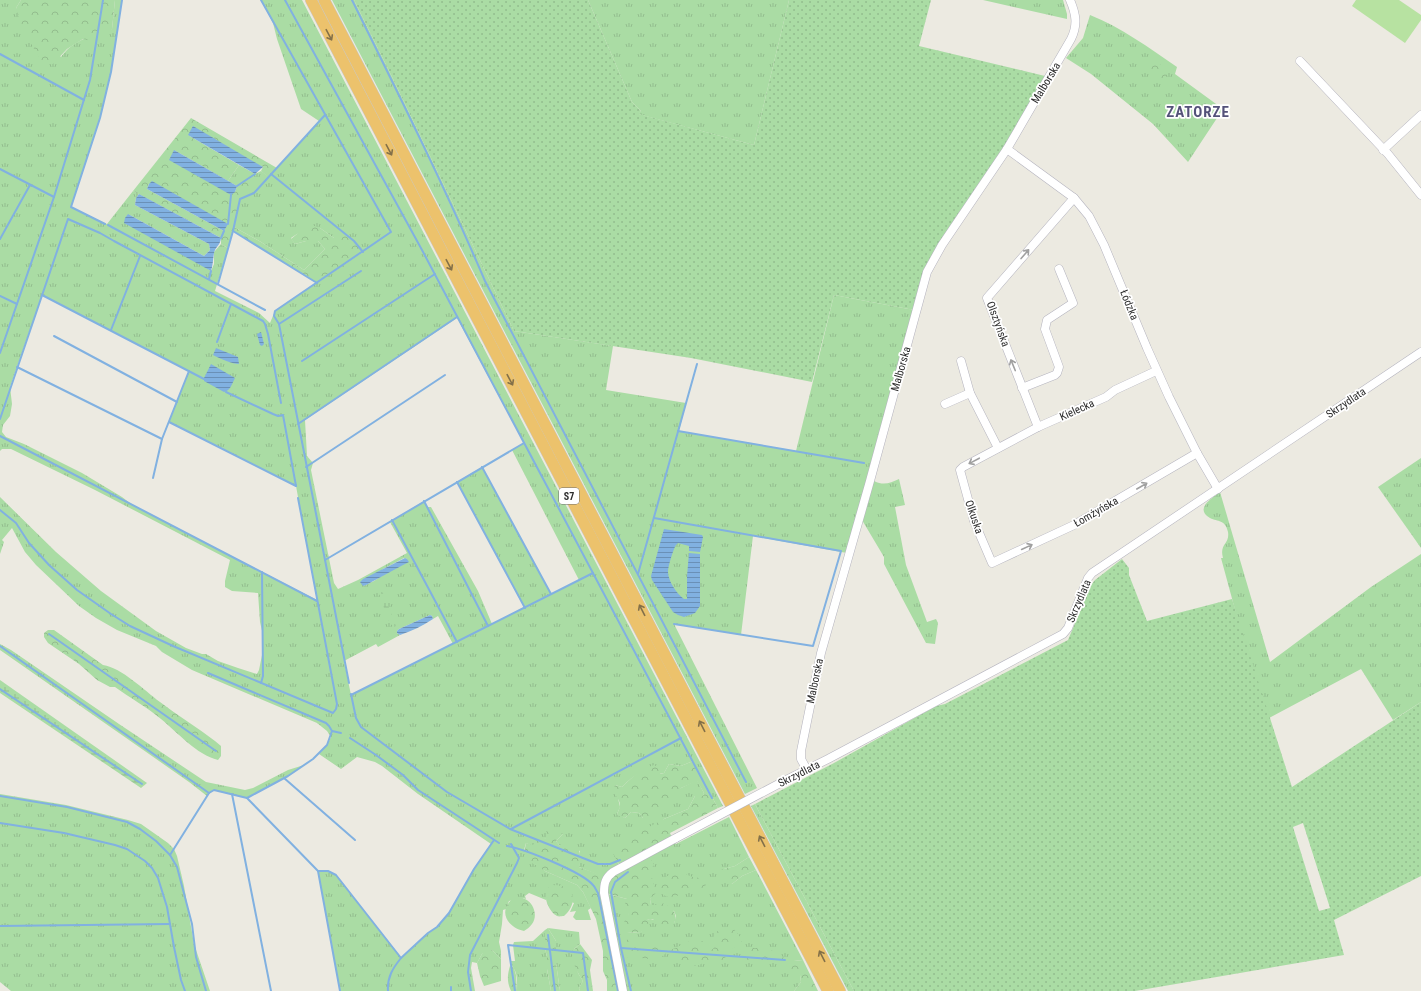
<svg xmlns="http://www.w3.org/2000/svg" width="1421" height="991" font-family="'Roboto Condensed',sans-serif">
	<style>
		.grass { fill: url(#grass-tufts); fill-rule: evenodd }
		.forest { fill: url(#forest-crowns); fill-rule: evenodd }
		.wetland { fill: url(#wetland-marsh) }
		.garden { fill: url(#garden-dots); fill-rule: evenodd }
		.pitch { fill: #b7e2a1 }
		.water { fill: url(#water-rules) }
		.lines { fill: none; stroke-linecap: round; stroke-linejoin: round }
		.stream { stroke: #81b1e1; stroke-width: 2 }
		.minor-casing { stroke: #b5b4bf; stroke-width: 9 }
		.highway-casing { stroke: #c8c8c8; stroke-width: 12 }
		.minor { stroke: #fff; stroke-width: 8 }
		.highway { stroke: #ecc26c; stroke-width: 11 }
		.minor-bridge-casing { stroke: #b5b4bf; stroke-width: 9; stroke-linecap: butt }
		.minor-bridge { stroke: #fff; stroke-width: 8 }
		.oneway { stroke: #837049 }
		.oneway2 { stroke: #a0a0a0 }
		.labels { text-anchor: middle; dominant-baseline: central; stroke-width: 3.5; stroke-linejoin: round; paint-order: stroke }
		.shield { fill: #fff; stroke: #6c6c6c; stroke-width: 1 }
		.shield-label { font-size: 10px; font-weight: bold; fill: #2d2d2d }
		.street-label { font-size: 11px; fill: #2d2d2d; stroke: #fff }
		.district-label { font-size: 15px; font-weight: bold; letter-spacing: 1px; fill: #545279; stroke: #fff }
	</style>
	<defs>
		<pattern id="grass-tufts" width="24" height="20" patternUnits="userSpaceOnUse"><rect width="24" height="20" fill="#aadca4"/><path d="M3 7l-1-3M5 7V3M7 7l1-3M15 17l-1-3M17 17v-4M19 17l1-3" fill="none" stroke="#93bd8e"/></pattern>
		<pattern id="forest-crowns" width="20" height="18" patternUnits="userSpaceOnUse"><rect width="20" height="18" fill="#aadca4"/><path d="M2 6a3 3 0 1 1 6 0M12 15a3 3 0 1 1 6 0" fill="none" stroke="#93bd8e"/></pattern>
		<pattern id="wetland-marsh" width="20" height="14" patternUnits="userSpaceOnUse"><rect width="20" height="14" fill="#aadca4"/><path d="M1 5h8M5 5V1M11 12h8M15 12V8" fill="none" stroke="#93bd8e"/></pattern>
		<pattern id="garden-dots" width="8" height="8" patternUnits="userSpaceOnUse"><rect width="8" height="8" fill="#aadca4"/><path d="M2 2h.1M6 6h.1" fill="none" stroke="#93bd8e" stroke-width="1.8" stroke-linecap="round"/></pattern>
		<pattern id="water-rules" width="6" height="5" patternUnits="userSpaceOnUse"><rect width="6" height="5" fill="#81b1e1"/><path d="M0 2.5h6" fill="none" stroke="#6a90b7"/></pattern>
	</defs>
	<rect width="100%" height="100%" fill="#eceae1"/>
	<g class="grass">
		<path d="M0,0H21L16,8L61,57C73,40 93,35 112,29L115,0H122L111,72L100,118L71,207L107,224L133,191L139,194L136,198L135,205L209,244L210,250L204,256L128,214L200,264L211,271L214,264V252L221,244L228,248L215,291L259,313L270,323L275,311L363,252L334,238L320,228L297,234L291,238L295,244L306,241H318L325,249L304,270L261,242L234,227L240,199L254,193L248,179L237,186L228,181L239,165L255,174L261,171L269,177L319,121L301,109L277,39L273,23L261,0H302L723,806L718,808L693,761L681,766L669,764L664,773L659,774L660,768C640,772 636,773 622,787L615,785L620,807L617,814L625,818L631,812L639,813L643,818L681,788L697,780L704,793L703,797L695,796L688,809L664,819L617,861L621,868L606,878L579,867L580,851L566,846H560L556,841L563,834L546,838L533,846L526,843L524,850L545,871L577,885L583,892L591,908L588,910L591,920H576L573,917L576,911L570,912L574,903L546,893V900L529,893L525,896L526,899L523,898L509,901L506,909L503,910L502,924L499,942L501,951V959L492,950L482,954L477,963L472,962L471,968L475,991H340L318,871H328L336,875L401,958L428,933L437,927L449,913L474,869L491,844L418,794L382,766L375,762L357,757L341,769L319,754L327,745L331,737L327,731L317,723L192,670L162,652L156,646L117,630L96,618L79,606L36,565L25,552L12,528L2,540L4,542L0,554V497L56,552L101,591L156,631L186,648L202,654H206L218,661L238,668L257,674L259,670L263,650V635L260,622L258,593L232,591L225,587V581L230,560L95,490L11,449H2L0,451ZM42,295L189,371L169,422L296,486L317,600L134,506L122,497L82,473L24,444L6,437L2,432L3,425L10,416L12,404L10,387ZM457,318L524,443L512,450L579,580L551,594L482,467L457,482L524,607L492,624L478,591L431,507H427L424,501L390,522L407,553L358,580L338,589L334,583L311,470L313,463L307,456L305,420ZM404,558L407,559L374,581L363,586L383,569ZM430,615L432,616L433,619L438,616L453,644L351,695L344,661L376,644L378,647L400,635L397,633V631L399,629Z"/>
		<path d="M332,0H354L393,79L514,331L613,346L606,390L686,403L679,431L796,451L834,295L914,310L847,553L753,536L741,635L674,624L757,788L745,794Z"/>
		<path d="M588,0H789L754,145L638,114L641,111L632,102Z"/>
		<path d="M983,0H1063L1067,14V19Z"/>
		<path d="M1090,15C1121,27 1149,48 1177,67L1175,74L1223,109L1188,162L1153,124L1091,74L1066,58L1083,38Z"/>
		<path d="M1421,458V548L1378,487Z"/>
		<path d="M899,479L905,505L895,507L906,565L927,622L936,619L938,623L935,644L926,643L884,564V557L862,520L874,481C884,486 890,483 899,479Z"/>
		<path d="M1220,492L1270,662L1371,587L1421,554V702L1393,720L1361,669L1269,718L1240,628L1221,558H1223C1219,544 1230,544 1228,532C1225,519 1218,522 1210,518C1194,509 1212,498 1220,492Z"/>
		<path d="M0,644L11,650L119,724L206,782L245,790L253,788L288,770L304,765L288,776L247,798L214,790L209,793L207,796L189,782L129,740L0,650Z"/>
		<path d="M0,794L66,805L128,820L141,824L168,843L174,849L177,856L184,886L194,944L210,991H11L0,982Z"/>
		<path d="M755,804L854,991H848L751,806Z"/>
		<path d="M729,817L749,857L735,866L724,869L732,884L742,876L756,870L803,960L794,961L800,975L801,982L794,991H623L604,893L627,899L629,914L627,933L641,932L647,920L650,919L674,923L676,916L674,911L651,905L650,899L652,896L648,853L673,840L676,844Z"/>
		<path d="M548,928L579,932L580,944L574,949L578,973L583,981L579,988L580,991H560L556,963V941Z"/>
		<path d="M545,930V948L547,957V969L551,991H517C517,982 518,973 512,966L511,961H515L513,945L514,942L533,941Z"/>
	</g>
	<g class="forest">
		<path d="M21,0H115L112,29L96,42L83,39L67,49L53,64L41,62L22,26L16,8Z"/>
		<path d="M1153,59L1169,71L1161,83L1145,71Z"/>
		<path d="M191,118L277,168L268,177L261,171L263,167L188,135L239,165L228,181L174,150L235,192L237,186L248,179L258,189L254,193L240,200L234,227L261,242L304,270L325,249L318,241H306L295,244L291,239L309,224L320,228L334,238L342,232L354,241L363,252L317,283L233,231L228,248L221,244V238L133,191ZM149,184L227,224L224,231L147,189Z"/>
		<path d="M48,630H54L103,665C122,668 144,690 160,702C178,716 197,727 215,741L221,746V756L218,760C197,755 177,732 161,719C147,707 130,698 115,687H110L97,680L79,664L48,643L44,637V633Z"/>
		<path d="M693,761L718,808L670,833L673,840L648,853L654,865L650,870L656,893L650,899L651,905H655L662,903C665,904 668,906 671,908C677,913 678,924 668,927C665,927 661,926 658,926L653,919H650L647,920L649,925L647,929L641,932L627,933L624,922L629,914L623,909L627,899L605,893L623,991H607V980L603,971V951L596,919L583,892L577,885L545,871L532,863L524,853L526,843L533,845L537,840L546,838V832L550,828L555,827L563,834L556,841L560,846H566L571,844L577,846C581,853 581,859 579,867L606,877L621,868L614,855L615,845L664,819L688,809L695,796H703L704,793L697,781L681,788L675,800L648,819L643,818L639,813L631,812L625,818L621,817L617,814C619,810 621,805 619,801C616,794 612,793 615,785L622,787C632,777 641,769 654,765L660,768V774L664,773L669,764L681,766Z"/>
		<path d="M749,857L756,870L742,876L732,884L722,881L718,876L720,870L735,866Z"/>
		<path d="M684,873C691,877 696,879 704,877L707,879L706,885L700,890L695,888L682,892L680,895C665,900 661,895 657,882L671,874L679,875Z"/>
		<path d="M555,885C558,885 562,886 565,887C578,894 573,909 564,916C562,916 559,917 557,916C549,912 541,894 549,887C551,886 553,886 555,885Z"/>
		<path d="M515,897C518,898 522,897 525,899C534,903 538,916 532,924C530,927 527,929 524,931C506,927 497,909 515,897Z"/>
		<path d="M548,928L556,941V963L560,991H551L547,969V957L545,948V930Z"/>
		<path d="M724,928H733L741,938L742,943L733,948L726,950L725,961H707L697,966H687L677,962L670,953H666C651,967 648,953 632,960C624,956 623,952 623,943L628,939L645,943L656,940L665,951L673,949L696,938L706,943L707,950L710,951L714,948L712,940L716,932Z"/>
		<path d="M580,944L592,960L590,970L593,991H580L579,988L583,981C577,972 572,963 572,951Z"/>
		<path d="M749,948H757L769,953L771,950L783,957L788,964L786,966C781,962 772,960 765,960C757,960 751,966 743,960L744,952Z"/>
		<path d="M488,949L492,950L501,959V981L484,986L480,976L477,963L482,954Z"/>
		<path d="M803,960L818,991H794L801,982L800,975L794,974L790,970L794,961Z"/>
		<path d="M510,966L514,968L516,975L517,991H511C507,982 507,976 510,966Z"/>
	</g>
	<g class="wetland">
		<path d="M379,590H381L384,595L396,626L394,627C385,620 384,602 378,592Z"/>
		<path d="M0,680L147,783L141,788L0,693Z"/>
	</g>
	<g class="garden">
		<path d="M354,0H588L632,102L641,111L639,114L754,145L789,0H931L919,46L1045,76L1004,147L948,229L914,310L834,295L812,382L691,358L514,331L393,79Z"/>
		<path d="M1122,559L1129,568V575L1147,621L1232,599L1292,787L1421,702V876L1334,920L1344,955L1135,991H854L755,804L834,763L936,706L945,704L1068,640L1091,585L1095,580ZM1303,823L1330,908L1319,911L1293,827Z"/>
	</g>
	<path class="pitch" d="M1356,0H1399L1421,15V20L1405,43L1352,6Z"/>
	<g class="water">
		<path d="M193,126L263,167L255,174L188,135Z"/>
		<path d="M174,150L237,186L235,192L231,195L169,160Z"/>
		<path d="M152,181L228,224L224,231L147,189L149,184Z"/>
		<path d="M139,194L221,238C220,246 215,247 214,253C213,259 213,265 211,271L124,223L125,218L128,214L204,256L210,250L209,244L135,205L136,198Z"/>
		<path d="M261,332L264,344L262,346L260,345L257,334Z"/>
		<path d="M216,348L238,357L239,364C233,364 220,359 213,355Z"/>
		<path d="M211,364L235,378C232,384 230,391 224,392L204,381V378Z"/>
		<path d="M664,529L702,535L703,537L700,552L689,551V546L678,543L676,545C673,550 668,566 668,572C668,581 677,594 684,599H687V576L689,553L700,554V606L695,613L684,617L678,615L673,612L652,580L651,576Z"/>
		<path d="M405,558L407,559L409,562L403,565L366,585L363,586L360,582L363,579Z"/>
		<path d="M430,615L432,616L433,619C422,626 412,631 400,635L397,633V631L399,629Z"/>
	</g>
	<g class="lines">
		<g class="stream">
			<path d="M261,0L391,232L275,311L274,316L279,324L349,683"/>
			<path d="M285,0L422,250L712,798"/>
			<path d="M352,0C398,93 444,185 485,281L746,782"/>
			<path d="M0,54L84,100"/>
			<path d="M0,169L54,197"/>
			<path d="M271,174L354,241L363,252"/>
			<path d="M237,186L255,174"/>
			<path d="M105,224L71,207L100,118L111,72L122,0"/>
			<path d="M228,224L231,195"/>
			<path d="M108,225L265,310"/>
			<path d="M233,231L317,283"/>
			<path d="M221,238L224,231"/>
			<path d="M0,239L30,185"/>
			<path d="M209,279L211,271"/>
			<path d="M218,284L233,231L240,199L254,193L325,115"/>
			<path d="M42,295L204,379"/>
			<path d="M0,296L17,304"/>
			<path d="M279,324L361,271"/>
			<path d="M111,330L140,256"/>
			<path d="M54,336L177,402"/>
			<path d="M217,342L231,304"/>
			<path d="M0,353L54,197L90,80L103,0"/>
			<path d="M302,361L435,274"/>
			<path d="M17,367L162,439"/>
			<path d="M226,392L273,414L278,416L283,415L296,486"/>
			<path d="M0,419L68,219L100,233L114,241L263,321L265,324L268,334L281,403"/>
			<path d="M169,422L296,486"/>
			<path d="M298,424L457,317"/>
			<path d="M678,431L864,463"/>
			<path d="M0,436L317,601"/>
			<path d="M306,467L445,375"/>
			<path d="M482,467L551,594"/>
			<path d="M153,478L162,439L189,371"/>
			<path d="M457,482L525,608"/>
			<path d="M424,501L488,626"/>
			<path d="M0,510L16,523L29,543L49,565L77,590L111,614L130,626L173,646L333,713L336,709L337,704L298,498"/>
			<path d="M654,518L841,551L813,646L674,624"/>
			<path d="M392,520L457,642"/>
			<path d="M325,560L524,443"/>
			<path d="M638,574L697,364"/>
			<path d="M49,634L216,751"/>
			<path d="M0,646L209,793"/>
			<path d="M208,673L326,723L329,726L332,731L327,745L313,759L288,776L247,798"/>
			<path d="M261,683L263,676L262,572"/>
			<path d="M0,689L142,784"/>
			<path d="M351,694L356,718L361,727L447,792L510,829L598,864H610L620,860"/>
			<path d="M351,695L593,573"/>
			<path d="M332,731L341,733"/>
			<path d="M350,738L376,755L403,775L418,790L499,843"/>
			<path d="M284,778L355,840"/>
			<path d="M232,794L271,991"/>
			<path d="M0,796L67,807L127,822L140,829L156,841L170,855L177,867L192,924L196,957L206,991"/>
			<path d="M0,823L64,833L115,845L127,849L145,861L152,868L158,878L167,907L174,947L181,980L185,991"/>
			<path d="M511,829L681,738"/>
			<path d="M507,846C525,849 582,872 593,885C595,887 596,890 598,893L618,991"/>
			<path d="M170,855L209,793L214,790L247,798L318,871"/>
			<path d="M628,872L615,882L611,892L621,948L631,991"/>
			<path d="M0,926L170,924"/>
			<path d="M548,935L555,991"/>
			<path d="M621,948L785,960"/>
			<path d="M451,987V991"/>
			<path d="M340,991L318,871H328L336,875L401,958L428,933L437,927L449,913L474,869L494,840"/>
			<path d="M388,991C387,977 393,968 401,958"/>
			<path d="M471,991L468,972L470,955L517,863L519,858L511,844"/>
			<path d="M515,991L508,945L583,953L588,991"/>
		</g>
		<defs>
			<g id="minor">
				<path d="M1300,61L1388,154L1421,195"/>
				<path d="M1007,149L1074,198L1089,216L1104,245L1147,348L1169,397L1197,453L1218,489"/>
				<path d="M1383,150L1421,115"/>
				<path d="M961,361L970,393L998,448"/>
				<path d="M1156,371L1115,390L1106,397L1038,427L963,467L960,470L974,521L992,563L1074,525L1197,453"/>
				<path d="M1022,388L1055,375L1057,373L1059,367L1045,329L1047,320L1073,303L1059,269"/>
				<path d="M945,404L970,393"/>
				<path d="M1038,427L987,298L1074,198"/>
				<path d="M807,770L801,759V751L821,653L870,481L927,272L942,245L1007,149L1071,39C1078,25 1076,14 1070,0"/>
				<path d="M786,780L828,759L1063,634L1068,628L1088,578L1092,573L1421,352"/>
				<path d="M623,991L604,893C604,884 605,878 613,872L676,838"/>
			</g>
			<g id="highway">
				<path d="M311,0L828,991"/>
				<path d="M324,0L840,991"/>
			</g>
		</defs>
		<use href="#minor" class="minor-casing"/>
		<use href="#highway" class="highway-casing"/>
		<use href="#minor" class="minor"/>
		<use href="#highway" class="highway"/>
		<defs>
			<path id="minor-bridge" d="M676,838L786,780"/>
		</defs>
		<use href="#minor-bridge" class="minor-bridge-casing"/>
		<use href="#minor-bridge" class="minor-bridge"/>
	</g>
	<defs><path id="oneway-shaft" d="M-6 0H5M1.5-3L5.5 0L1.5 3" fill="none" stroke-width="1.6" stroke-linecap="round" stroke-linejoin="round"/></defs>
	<g class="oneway">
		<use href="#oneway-shaft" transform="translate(329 35) rotate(62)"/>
		<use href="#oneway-shaft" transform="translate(389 150) rotate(62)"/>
		<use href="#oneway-shaft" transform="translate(449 265) rotate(62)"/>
		<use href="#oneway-shaft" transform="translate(510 380) rotate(62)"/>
		<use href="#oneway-shaft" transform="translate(642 610) rotate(-117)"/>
		<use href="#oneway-shaft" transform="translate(702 726) rotate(-117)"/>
		<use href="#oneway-shaft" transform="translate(762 841) rotate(-117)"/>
		<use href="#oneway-shaft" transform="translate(822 956) rotate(-117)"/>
	</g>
	<g class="oneway2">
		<use href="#oneway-shaft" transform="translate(1025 254) rotate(-49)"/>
		<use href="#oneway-shaft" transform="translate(1013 365) rotate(-112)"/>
		<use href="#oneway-shaft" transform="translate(974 461) rotate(152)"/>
		<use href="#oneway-shaft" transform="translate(1142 486) rotate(-30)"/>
		<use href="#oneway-shaft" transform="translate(1027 547) rotate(-25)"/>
	</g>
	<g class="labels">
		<rect class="shield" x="559" y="488" width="20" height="16" rx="3"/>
		<g class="shield-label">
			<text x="569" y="496">S7</text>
		</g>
		<g class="street-label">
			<text transform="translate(1046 83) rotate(-59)">Malborska</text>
			<text transform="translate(1129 305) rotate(68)">Łódzka</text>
			<text transform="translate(998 324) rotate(70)">Olsztyńska</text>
			<text transform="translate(901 369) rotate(-74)">Malborska</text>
			<text transform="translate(1346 403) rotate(-34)">Skrzydlata</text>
			<text transform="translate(1077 410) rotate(-24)">Kielecka</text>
			<text transform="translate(1096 512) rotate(-30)">Łomżyńska</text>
			<text transform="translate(974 517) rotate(71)">Olkuska</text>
			<text transform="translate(1079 601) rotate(-67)">Skrzydlata</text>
			<text transform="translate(815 681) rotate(-78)">Malborska</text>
			<text transform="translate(799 774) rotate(-27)">Skrzydlata</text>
		</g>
		<g class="district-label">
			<text x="1198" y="112">ZATORZE</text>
		</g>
	</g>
</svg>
